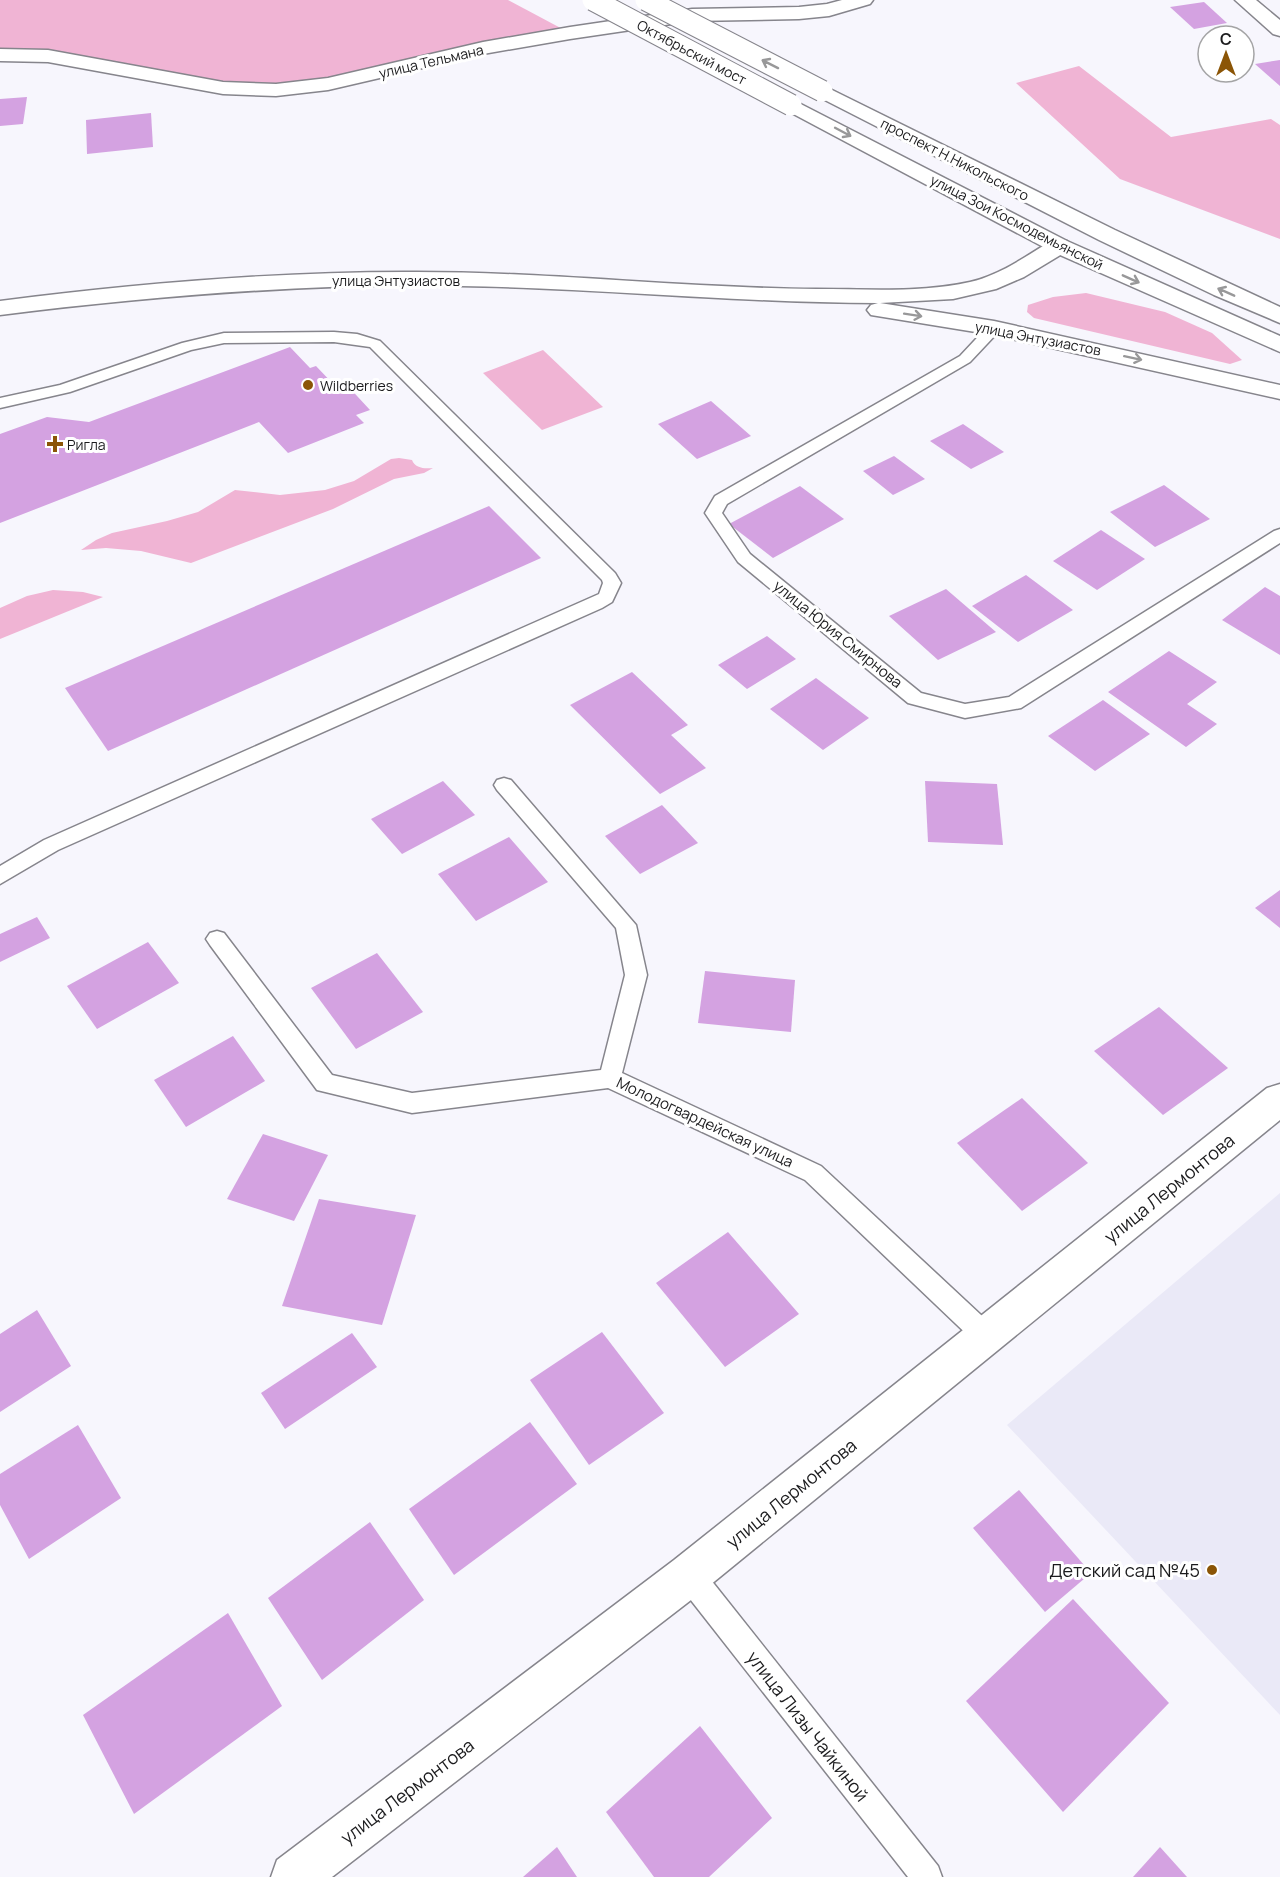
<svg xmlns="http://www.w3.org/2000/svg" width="1280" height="1877" font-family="Manrope,sans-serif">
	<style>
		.built { fill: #eae9f7 }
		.green { fill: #f0b4d4 }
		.building { fill: #d4a2e1 }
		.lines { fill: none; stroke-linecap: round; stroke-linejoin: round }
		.service-casing { stroke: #86858c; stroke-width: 3 }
		.minor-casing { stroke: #86858c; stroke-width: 3 }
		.secondary-casing { stroke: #86858c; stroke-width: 3 }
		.primary-casing { stroke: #86858c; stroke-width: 3 }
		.service { fill: #fff; fill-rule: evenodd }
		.minor { fill: #fff; fill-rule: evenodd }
		.secondary { fill: #fff; fill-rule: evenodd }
		.primary { fill: #fff; fill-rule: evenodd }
		.primary-bridge-casing { stroke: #86858c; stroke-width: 23; stroke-linecap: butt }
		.primary-bridge { stroke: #fff; stroke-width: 21 }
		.oneway { stroke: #989899 }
		.poi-dot { fill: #8b5506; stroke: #fff; stroke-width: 2 }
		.labels { text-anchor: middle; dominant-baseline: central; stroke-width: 6; stroke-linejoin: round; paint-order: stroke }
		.far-street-label { font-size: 14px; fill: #1b1b1d; stroke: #fff }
		.far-poi-label { font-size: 14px; fill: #1b1b1d; stroke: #fff; text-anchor: start }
		.street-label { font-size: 15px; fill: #1b1b1d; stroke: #fff }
		.near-street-label { font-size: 18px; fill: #1b1b1d; stroke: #fff }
		.near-poi-label { font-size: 18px; fill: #1b1b1d; stroke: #fff; text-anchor: end }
	</style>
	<rect width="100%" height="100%" fill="#f7f6fd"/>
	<path class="built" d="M1280,1193V1715L1007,1425Z"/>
	<g class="green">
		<path d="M0,0H508L570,33L276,90L0,55Z"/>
		<path d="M1079,66L1171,137L1271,119L1280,125V239L1120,179L1016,83Z"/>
		<path d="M1086,293L1165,312L1212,333L1242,360L1230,364L1034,318L1027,312L1028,305L1053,297Z"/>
		<path d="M543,350L603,407L542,430L483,373Z"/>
		<path d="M399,458L412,460C415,468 424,469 433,468L424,473L394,479L333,509L191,563L141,551L106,548L81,550L96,540L112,533L167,521L198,512L235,490L280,495L325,490L354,481L391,459Z"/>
		<path d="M53,590L83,592L103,597L0,639V608L27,596Z"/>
	</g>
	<g class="building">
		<path d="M1204,2L1227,23L1194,29L1170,7Z"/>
		<path d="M1280,60V86L1255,64Z"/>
		<path d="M27,97L23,124L0,126V99Z"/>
		<path d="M151,113L153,147L87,154L86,120Z"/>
		<path d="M290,347L310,368L316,366L336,387L345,383L370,410L356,415L364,423L288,453L259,422L0,523V434L47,417L89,422Z"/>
		<path d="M711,401L751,436L697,459L658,424Z"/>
		<path d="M963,424L1004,452L971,469L930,441Z"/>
		<path d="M894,456L925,479L893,495L863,471Z"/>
		<path d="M1164,485L1210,519L1155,547L1110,512Z"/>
		<path d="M800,486L844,519L773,558L729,524Z"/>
		<path d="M489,506L541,558L108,751L65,688Z"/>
		<path d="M1101,530L1145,559L1097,590L1053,561Z"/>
		<path d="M1026,575L1073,610L1018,642L972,606Z"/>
		<path d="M1265,587L1280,596V655L1222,620Z"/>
		<path d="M946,589L996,632L938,660L889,616Z"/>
		<path d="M767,636L796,659L747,689L718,665Z"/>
		<path d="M1169,651L1217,682L1187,704L1217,724L1186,747L1108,692Z"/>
		<path d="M632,672L688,725L671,735L706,768L660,794L570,705Z"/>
		<path d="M816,678L869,718L823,750L770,709Z"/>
		<path d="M1103,700L1150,734L1095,771L1048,736Z"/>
		<path d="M443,781L475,815L402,854L371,819Z"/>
		<path d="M925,781L997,784L1003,845L928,842Z"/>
		<path d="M662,805L698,843L640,874L605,836Z"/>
		<path d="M509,837L548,882L476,921L438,874Z"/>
		<path d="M1280,890V928L1255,908Z"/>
		<path d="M37,917L50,938L0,962V934Z"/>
		<path d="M148,942L179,983L97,1029L67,986Z"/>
		<path d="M377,953L423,1012L356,1049L311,988Z"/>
		<path d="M705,971L795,980L791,1032L698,1023Z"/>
		<path d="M1159,1007L1228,1068L1163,1115L1094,1051Z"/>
		<path d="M233,1036L265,1081L186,1127L154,1080Z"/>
		<path d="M1022,1098L1088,1163L1022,1211L957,1143Z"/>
		<path d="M263,1134L328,1155L294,1221L227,1199Z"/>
		<path d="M319,1199L416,1215L382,1325L282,1306Z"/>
		<path d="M728,1232L799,1314L725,1367L656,1283Z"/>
		<path d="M37,1310L71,1366L0,1412V1334Z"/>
		<path d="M602,1332L664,1413L589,1465L530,1380Z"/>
		<path d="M352,1333L377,1367L285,1429L261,1393Z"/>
		<path d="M530,1422L577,1484L454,1575L409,1509Z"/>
		<path d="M78,1425L121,1498L29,1559L0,1505V1474Z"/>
		<path d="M1019,1490L1091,1573L1045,1612L973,1528Z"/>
		<path d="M370,1522L424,1600L322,1680L268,1598Z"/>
		<path d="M1073,1599L1169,1703L1063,1812L966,1701Z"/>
		<path d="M228,1613L282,1706L134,1814L83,1715Z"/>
		<path d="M700,1726L772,1818L709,1877H654L606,1812Z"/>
		<path d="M557,1847L577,1877H523Z"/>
		<path d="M1160,1847L1187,1877H1133Z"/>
	</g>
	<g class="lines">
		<defs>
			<g id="service">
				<path d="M994,323L1002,328L970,362L727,504L722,513L750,554L921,693L965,704L1009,697L1274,531L1280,529V543L1021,708L965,718L908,703L738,562L705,513L715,496L960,356L989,325Z"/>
				<path d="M334,332L357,334L380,341L615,573L621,583L612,602L602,608L58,850L0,884V866L44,840L599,594L603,583L602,580L370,347L334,342L224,343L191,350L70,392L0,408V398L60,385L182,343L224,333Z"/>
				<path d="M504,778L511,780L636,925L647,975L622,1073L821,1166L995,1328L998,1336L995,1344L986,1348L977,1344L805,1180L608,1088L412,1113L317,1090L210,945L206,939L210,933L217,931L224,933L332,1075L412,1093L601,1070L625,975L616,928L497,790L494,785L497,780Z"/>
				<path d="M689,1561L699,1565L938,1866L942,1877H908L679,1585L675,1575L679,1565Z"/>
			</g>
			<g id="minor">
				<path d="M842,0H873L870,4L829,16L799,19L692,21L570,39L483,54L328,90L276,96L223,94L48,62L0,61V49L48,50L223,82L276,84L328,78L483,42L570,27L692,9L799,7L827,4Z"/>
				<path d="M1235,0H1256L1280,20V36L1273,34Z"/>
				<path d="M1280,1084V1120L704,1590L332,1877H271L277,1860L674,1560L1267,1088Z"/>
			</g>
			<path id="secondary" d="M1059,239L1067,241L1070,246L1067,251L1024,277L996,289L953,299L880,303L994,321L1280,385V399L994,335L871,315L867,310L871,305L878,303C739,303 600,288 461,286C307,283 153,296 0,315V301C134,284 269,272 405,272C542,271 679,288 816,289C867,289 920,293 970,282C1000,275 1025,257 1051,241Z"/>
			<g id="primary">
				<path d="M822,85L1115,230L1280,307V323L1214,295L1099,240L815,95L812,91L815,87Z"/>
				<path d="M791,99L1067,241L1280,336V352L1051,251L784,109L781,105L784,101Z"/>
			</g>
		</defs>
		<use href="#service" class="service-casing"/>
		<use href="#minor" class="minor-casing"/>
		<use href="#secondary" class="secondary-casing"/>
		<use href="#primary" class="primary-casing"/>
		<use href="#service" class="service"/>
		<use href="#minor" class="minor"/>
		<use href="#secondary" class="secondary"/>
		<use href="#primary" class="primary"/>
		<defs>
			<g id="primary-bridge">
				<path d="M593,0L791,105"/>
				<path d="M646,0L822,91"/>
			</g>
		</defs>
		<use href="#primary-bridge" class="primary-bridge-casing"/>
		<use href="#primary-bridge" class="primary-bridge"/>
	</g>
	<defs><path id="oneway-shaft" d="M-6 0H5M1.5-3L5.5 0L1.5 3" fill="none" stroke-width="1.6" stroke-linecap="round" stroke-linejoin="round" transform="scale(1.5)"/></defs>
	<g class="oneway">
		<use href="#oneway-shaft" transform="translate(770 64) rotate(-153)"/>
		<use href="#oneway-shaft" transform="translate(843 132) rotate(28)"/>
		<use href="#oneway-shaft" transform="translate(1131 279) rotate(24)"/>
		<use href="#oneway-shaft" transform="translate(1226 292) rotate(-156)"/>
		<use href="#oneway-shaft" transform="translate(913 315) rotate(9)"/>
		<use href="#oneway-shaft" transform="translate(1133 358) rotate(12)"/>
	</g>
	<g class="poi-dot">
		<circle cx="308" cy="385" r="6"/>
		<path d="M52 435h6v6h6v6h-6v6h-6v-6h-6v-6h6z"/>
		<circle cx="1212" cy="1570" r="6"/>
	</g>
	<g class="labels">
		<g class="far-street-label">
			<text transform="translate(692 52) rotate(28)">Октябрьский мост</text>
			<text transform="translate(431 61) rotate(-13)">улица Тельмана</text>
			<text transform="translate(955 159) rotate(27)">проспект Н.Никольского</text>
			<text transform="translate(1017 222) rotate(27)">улица Зои Космодемьянской</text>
			<text x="396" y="280">улица Энтузиастов</text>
			<text transform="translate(1038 338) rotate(11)">улица Энтузиастов</text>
		</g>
		<g class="far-poi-label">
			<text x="320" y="385">Wildberries</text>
			<text x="67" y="444">Ригла</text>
		</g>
		<g class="street-label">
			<text transform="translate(838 634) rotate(39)">улица Юрия Смирнова</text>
			<text transform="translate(705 1122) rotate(25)">Молодогвардейская улица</text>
		</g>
		<g class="near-street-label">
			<text transform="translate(1169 1188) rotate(-39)">улица Лермонтова</text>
			<text transform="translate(791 1493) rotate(-39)">улица Лермонтова</text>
			<text transform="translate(808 1726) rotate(52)">улица Лизы Чайкиной</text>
			<text transform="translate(407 1791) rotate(-37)">улица Лермонтова</text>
		</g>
		<g class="near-poi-label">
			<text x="1200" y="1570">Детский сад №45</text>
		</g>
	</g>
	<g transform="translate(1226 54)"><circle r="28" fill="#ffffff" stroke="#a4a4a5" stroke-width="1.5"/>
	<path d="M0-4.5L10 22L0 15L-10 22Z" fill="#8b5506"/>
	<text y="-9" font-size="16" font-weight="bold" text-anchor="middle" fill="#1b1b1d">С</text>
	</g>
</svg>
